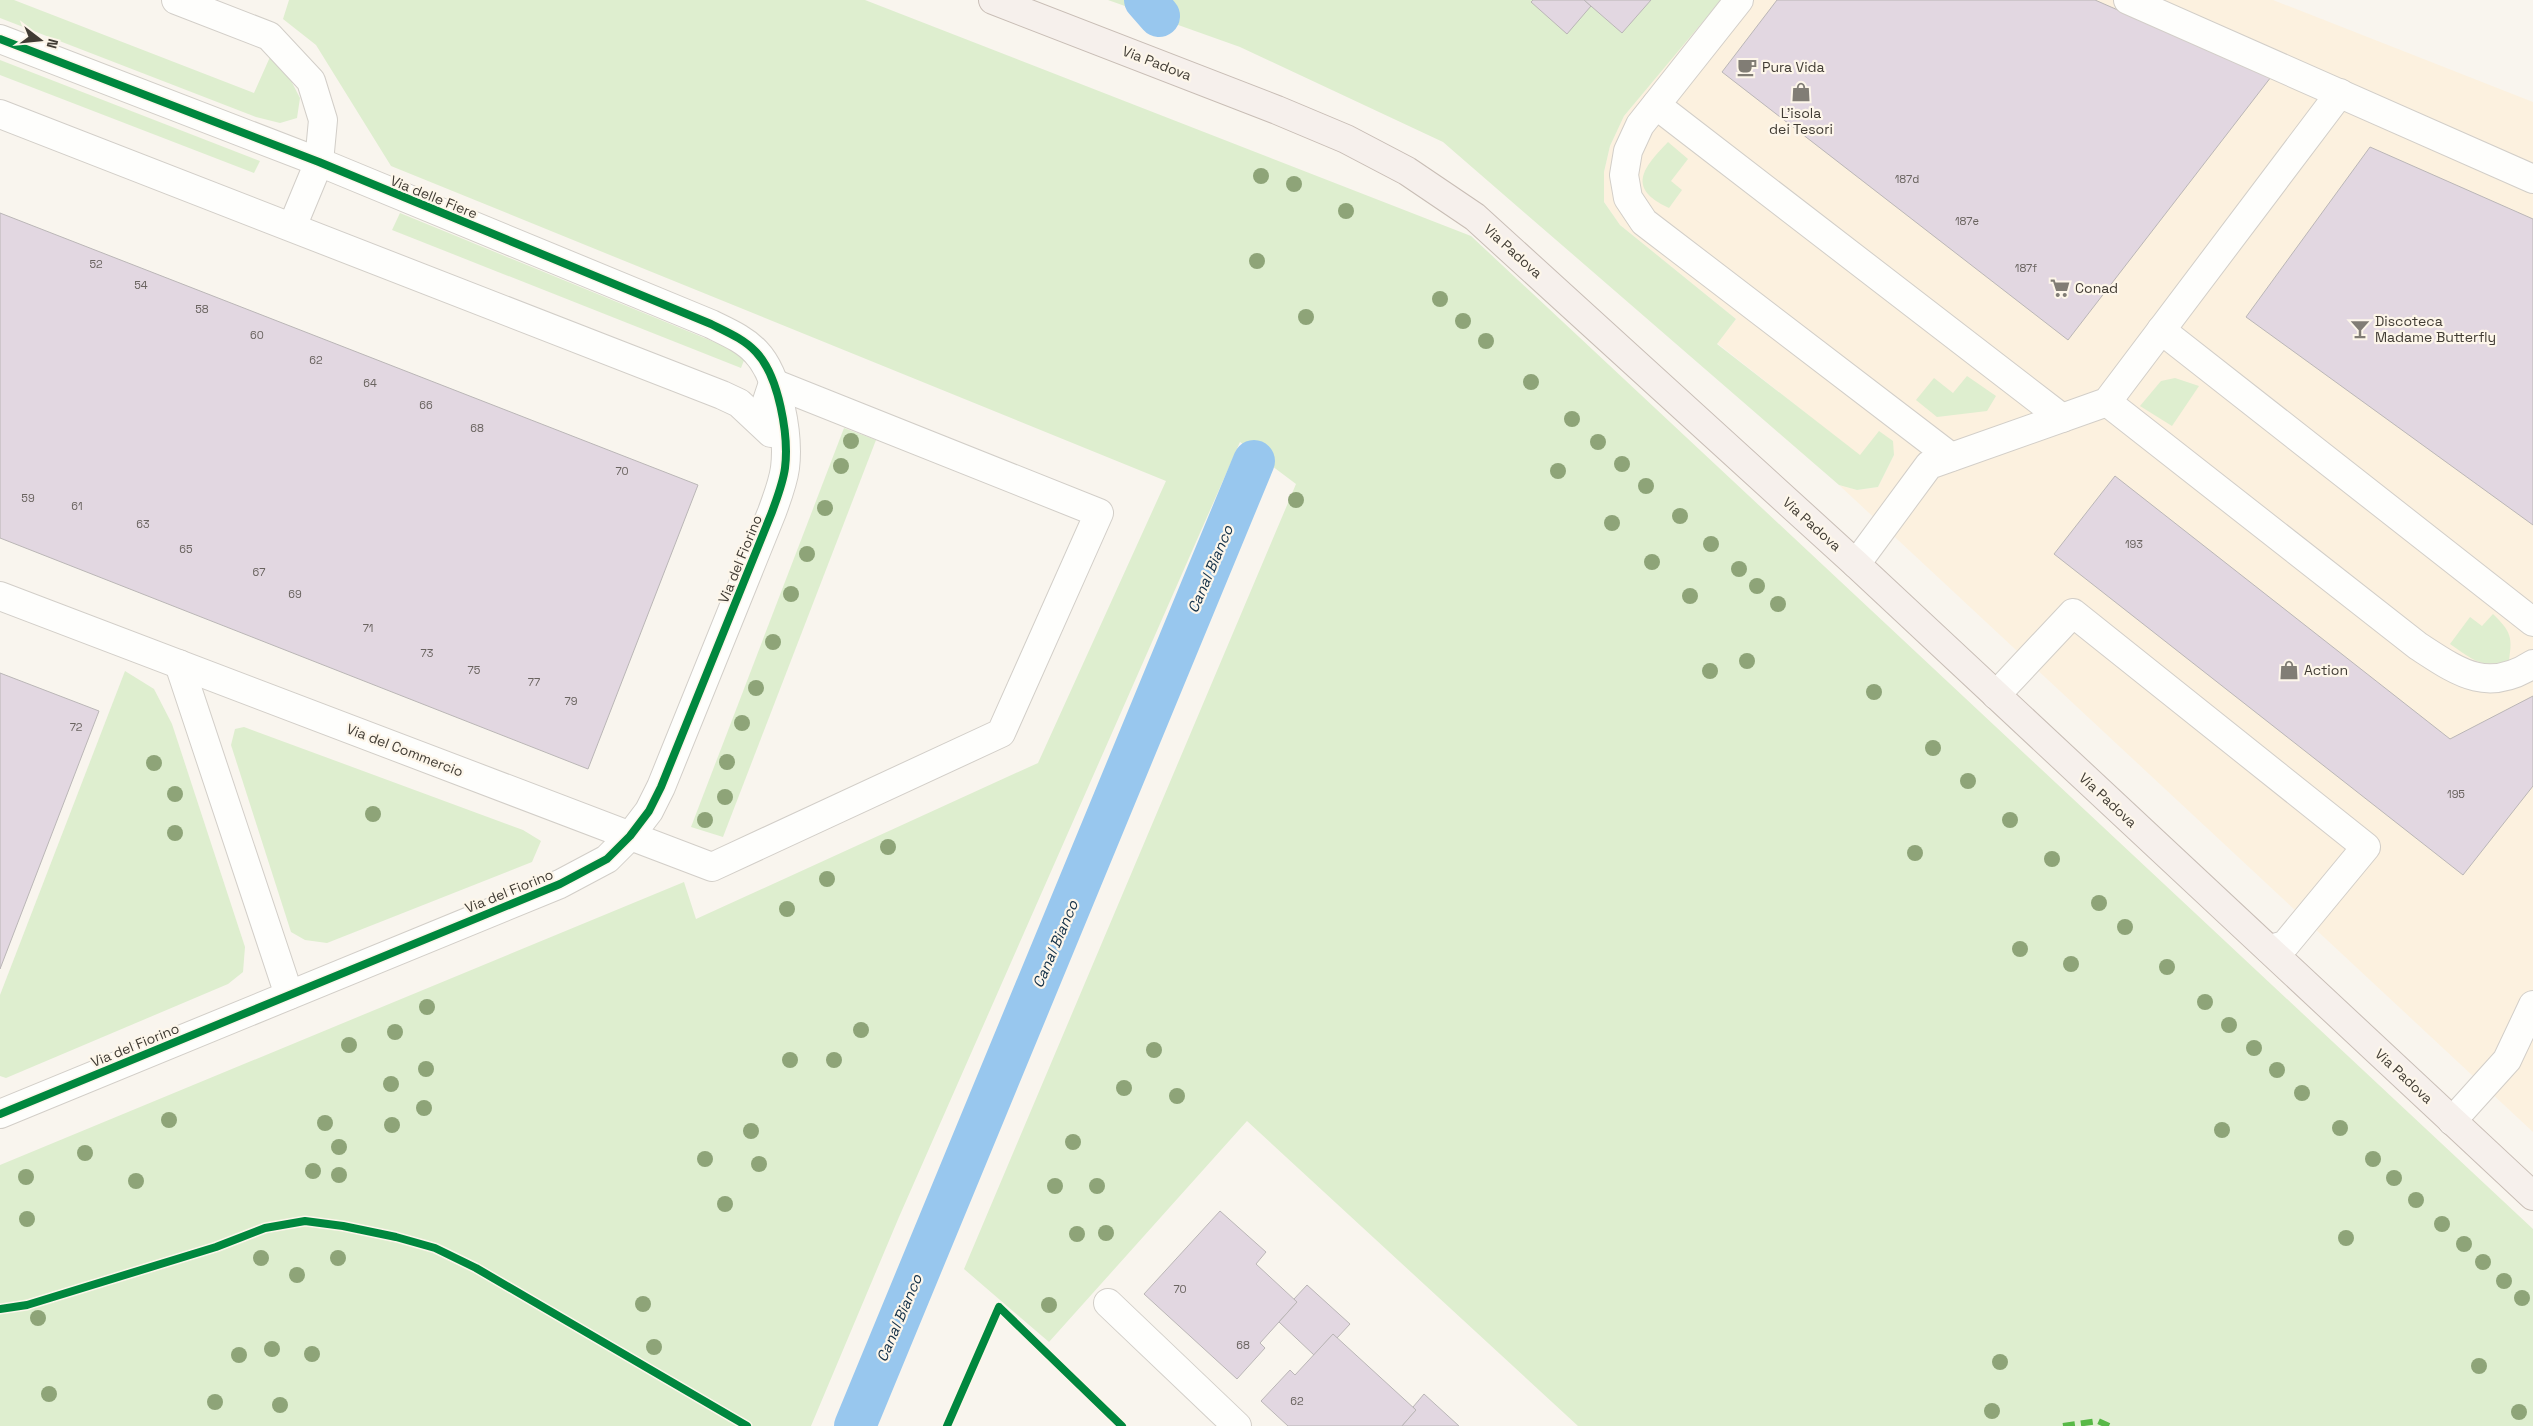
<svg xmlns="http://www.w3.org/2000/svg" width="2533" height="1426" font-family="'Space Grotesk',sans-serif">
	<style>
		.built { fill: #fcf1df }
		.green { fill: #deeecf }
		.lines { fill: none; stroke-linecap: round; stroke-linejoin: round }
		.canal { stroke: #98c7ee; stroke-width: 42 }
		.building { fill: #e2d7e1; stroke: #bab6b6 }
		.minor-casing { stroke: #d2cec8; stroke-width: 30 }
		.major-casing { stroke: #c8bdb5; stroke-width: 30 }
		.minor { stroke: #fefefc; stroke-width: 28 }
		.major { stroke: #f6f0ec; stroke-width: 28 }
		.quiet { stroke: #58b947; stroke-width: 6; stroke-dasharray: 12 6; stroke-linecap: butt }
		.cycleway-casing { stroke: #fdf6ea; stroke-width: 11 }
		.cycleway { stroke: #00873e; stroke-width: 8 }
		.tree { fill: #8ea478 }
		.labels { text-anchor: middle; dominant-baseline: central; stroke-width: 4.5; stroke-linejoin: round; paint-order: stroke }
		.number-label { font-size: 11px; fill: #69635f }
		.street-label { font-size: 14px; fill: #413c34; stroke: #fdf6ea }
		.poi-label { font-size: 14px; fill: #413c34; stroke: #fdf6ea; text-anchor: start }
		.water-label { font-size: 15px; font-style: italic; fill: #112f47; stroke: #fdf6ea }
	</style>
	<rect width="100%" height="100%" fill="#f9f5ee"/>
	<path class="built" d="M1721,0H2273L2533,102V1132L1839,485L1857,490L1878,487L1894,455L1860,456L1717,343L1736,319L1620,225L1604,202V172L1610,146L1624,116Z"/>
	<g class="green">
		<path d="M0,0H14L254,93L270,57L285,69L300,98L297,118L280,123L256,117L0,18Z"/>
		<path d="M289,0H865L1471,236L2533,1229V1426H1578L1247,1121L1049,1342L964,1269L1296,484L1240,442L899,1217L811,1426H0V1165L684,882L696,919L1038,763L1166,481L391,166L316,45L283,19Z"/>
		<path d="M1108,0H1721L1624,116L1610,146L1604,172V202L1620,225L1736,319L1717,344L1860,455L1879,431L1893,441L1894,455L1878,487L1857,490L1839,485L1443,142L1240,47Z"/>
		<path d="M0,60L260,161L254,173L0,75Z"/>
		<path d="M1668,142L1688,159L1671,181L1682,190L1669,208C1626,188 1643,168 1668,142Z"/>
		<path d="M400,213L746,355L741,368L392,230Z"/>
		<path d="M1967,376L1996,396L1987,411L1937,417L1916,400L1934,378L1953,393Z"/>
		<path d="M2175,378L2199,386L2172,426L2140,406L2161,381Z"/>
		<path d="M844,428L876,440L723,837L691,827Z"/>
		<path d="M2493,614C2510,631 2513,636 2509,660C2482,670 2472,659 2450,644L2470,617L2482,626Z"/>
		<path d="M125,671L154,689L172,724L245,947L243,972L228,984L6,1078L0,1076V995Z"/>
		<path d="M244,727L523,830L541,841L532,862L327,943L305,940L291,932L231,745L235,729Z"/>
	</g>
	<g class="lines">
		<g class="canal">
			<path d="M1145,0L1159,16"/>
			<path d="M855,1426L1254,461"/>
		</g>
	</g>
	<g class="building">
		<path d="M1533,0H1584L1591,6L1567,34L1531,2Z"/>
		<path d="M1584,0H1651L1622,33Z"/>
		<path d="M1777,0H2095L2271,77L2068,340L1722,72Z"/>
		<path d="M2370,147L2533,219V525L2246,317Z"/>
		<path d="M0,213L698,485L588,769L0,538Z"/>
		<path d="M2115,476L2450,739L2533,696V786L2463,875L2054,554Z"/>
		<path d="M0,673L99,711L0,969Z"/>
		<path d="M1220,1211L1266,1252L1256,1264L1297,1302L1260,1343L1265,1348L1237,1379L1144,1294Z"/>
		<path d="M1307,1285L1350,1324L1337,1338L1333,1334L1314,1355L1279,1322L1297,1302L1294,1299Z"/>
		<path d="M1333,1334L1416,1410L1402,1426H1288L1261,1401L1290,1370L1295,1375Z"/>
		<path d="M1424,1394L1459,1426H1402L1416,1410L1413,1407Z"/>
	</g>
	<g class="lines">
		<defs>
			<g id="minor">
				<path d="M176,0L269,36L311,81L323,120L319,162L292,227"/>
				<path d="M1739,0L1640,125L1628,151L1624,175L1628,198L1644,222L1951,457"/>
				<path d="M2128,0L2533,179"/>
				<path d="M0,39L319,162L711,324C727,332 744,339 756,352C779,376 789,436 785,468C783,483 777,498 772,512L661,787L649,811L630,836L607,859L560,884L0,1114"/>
				<path d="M1656,105L2062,418"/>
				<path d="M0,114L722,395L739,403L771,433"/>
				<path d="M2161,330L2533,622"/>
				<path d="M2107,402L2418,646C2458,672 2487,694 2533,664"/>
				<path d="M1856,564L1929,465L2107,402L2340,93"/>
				<path d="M0,596L712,867L1001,733L1099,513L773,383L760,422"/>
				<path d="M179,664L289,995"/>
				<path d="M1996,695L2073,613L2366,847L2285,945L2269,949"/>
				<path d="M2452,1121L2507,1060L2533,1005"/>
				<path d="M1108,1303L1237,1426"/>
			</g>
			<path id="major" d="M993,0L1277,110L1346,139L1407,171L1475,217L1856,564L2533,1196"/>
		</defs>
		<use href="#minor" class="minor-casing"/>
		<use href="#major" class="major-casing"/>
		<use href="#minor" class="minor"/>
		<use href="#major" class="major"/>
		<path class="quiet" d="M2063,1426L2098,1421L2109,1426"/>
		<defs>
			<g id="cycleway">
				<path d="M0,39L319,162L711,324C727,332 744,339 756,352C779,376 789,436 785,468C783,483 777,498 772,512L661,787L649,811L630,836L607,859L560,884L0,1114"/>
				<path d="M0,1309L27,1305L216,1247L265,1228L305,1221L343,1226L396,1237L435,1248L476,1268L747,1426"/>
				<path d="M947,1426L999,1307L1122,1426"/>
			</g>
		</defs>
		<use href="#cycleway" class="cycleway-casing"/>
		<use href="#cycleway" class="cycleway"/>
	</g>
	<g class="tree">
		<circle cx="1261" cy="176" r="8"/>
		<circle cx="1294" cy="184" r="8"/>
		<circle cx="1346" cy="211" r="8"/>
		<circle cx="1257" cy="261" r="8"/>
		<circle cx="1440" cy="299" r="8"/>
		<circle cx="1306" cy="317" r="8"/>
		<circle cx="1463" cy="321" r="8"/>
		<circle cx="1486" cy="341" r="8"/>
		<circle cx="1531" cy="382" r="8"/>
		<circle cx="1572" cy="419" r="8"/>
		<circle cx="851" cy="441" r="8"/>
		<circle cx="1598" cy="442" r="8"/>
		<circle cx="1622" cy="464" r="8"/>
		<circle cx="841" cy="466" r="8"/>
		<circle cx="1558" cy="471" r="8"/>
		<circle cx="1646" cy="486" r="8"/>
		<circle cx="1296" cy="500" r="8"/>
		<circle cx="825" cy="508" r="8"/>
		<circle cx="1680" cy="516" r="8"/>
		<circle cx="1612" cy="523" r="8"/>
		<circle cx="1711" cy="544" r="8"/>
		<circle cx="807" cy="554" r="8"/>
		<circle cx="1652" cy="562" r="8"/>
		<circle cx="1739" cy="569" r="8"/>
		<circle cx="1757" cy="586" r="8"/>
		<circle cx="791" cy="594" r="8"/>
		<circle cx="1690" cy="596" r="8"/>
		<circle cx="1778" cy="604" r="8"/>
		<circle cx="773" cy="642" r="8"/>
		<circle cx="1747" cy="661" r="8"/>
		<circle cx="1710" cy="671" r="8"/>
		<circle cx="756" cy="688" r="8"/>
		<circle cx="1874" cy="692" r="8"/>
		<circle cx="742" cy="723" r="8"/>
		<circle cx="1933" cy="748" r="8"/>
		<circle cx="727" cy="762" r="8"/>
		<circle cx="154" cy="763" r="8"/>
		<circle cx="1968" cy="781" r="8"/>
		<circle cx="175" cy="794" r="8"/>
		<circle cx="725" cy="797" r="8"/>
		<circle cx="373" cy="814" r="8"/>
		<circle cx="705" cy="820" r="8"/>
		<circle cx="2010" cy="820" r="8"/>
		<circle cx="175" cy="833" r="8"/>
		<circle cx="888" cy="847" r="8"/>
		<circle cx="1915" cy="853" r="8"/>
		<circle cx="2052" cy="859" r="8"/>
		<circle cx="827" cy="879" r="8"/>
		<circle cx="2099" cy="903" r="8"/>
		<circle cx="787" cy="909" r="8"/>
		<circle cx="2125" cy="927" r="8"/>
		<circle cx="2020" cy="949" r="8"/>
		<circle cx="2071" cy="964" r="8"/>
		<circle cx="2167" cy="967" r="8"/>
		<circle cx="2205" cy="1002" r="8"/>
		<circle cx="427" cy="1007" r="8"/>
		<circle cx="2229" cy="1025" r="8"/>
		<circle cx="861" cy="1030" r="8"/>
		<circle cx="395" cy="1032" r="8"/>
		<circle cx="349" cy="1045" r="8"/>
		<circle cx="2254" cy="1048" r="8"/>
		<circle cx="1154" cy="1050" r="8"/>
		<circle cx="790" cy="1060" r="8"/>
		<circle cx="834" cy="1060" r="8"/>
		<circle cx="426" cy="1069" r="8"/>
		<circle cx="2277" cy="1070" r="8"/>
		<circle cx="391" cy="1084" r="8"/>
		<circle cx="1124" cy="1088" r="8"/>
		<circle cx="2302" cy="1093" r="8"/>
		<circle cx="1177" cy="1096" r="8"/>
		<circle cx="424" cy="1108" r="8"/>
		<circle cx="169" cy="1120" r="8"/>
		<circle cx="325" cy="1123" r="8"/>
		<circle cx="392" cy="1125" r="8"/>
		<circle cx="2340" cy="1128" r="8"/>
		<circle cx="2222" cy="1130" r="8"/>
		<circle cx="751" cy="1131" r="8"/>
		<circle cx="1073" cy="1142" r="8"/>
		<circle cx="339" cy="1147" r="8"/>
		<circle cx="85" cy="1153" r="8"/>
		<circle cx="705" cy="1159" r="8"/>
		<circle cx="2373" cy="1159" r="8"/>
		<circle cx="759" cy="1164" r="8"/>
		<circle cx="313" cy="1171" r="8"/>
		<circle cx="339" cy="1175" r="8"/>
		<circle cx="26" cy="1177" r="8"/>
		<circle cx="2394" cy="1178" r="8"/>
		<circle cx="136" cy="1181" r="8"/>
		<circle cx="1055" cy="1186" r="8"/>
		<circle cx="1097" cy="1186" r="8"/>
		<circle cx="2416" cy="1200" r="8"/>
		<circle cx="725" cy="1204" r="8"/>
		<circle cx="27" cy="1219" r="8"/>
		<circle cx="2442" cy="1224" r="8"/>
		<circle cx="1106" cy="1233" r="8"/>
		<circle cx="1077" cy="1234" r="8"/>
		<circle cx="2346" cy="1238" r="8"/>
		<circle cx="2464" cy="1244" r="8"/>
		<circle cx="261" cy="1258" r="8"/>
		<circle cx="338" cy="1258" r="8"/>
		<circle cx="2483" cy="1262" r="8"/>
		<circle cx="297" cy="1275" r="8"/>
		<circle cx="2504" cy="1281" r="8"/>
		<circle cx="2522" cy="1298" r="8"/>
		<circle cx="643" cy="1304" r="8"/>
		<circle cx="1049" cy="1305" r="8"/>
		<circle cx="38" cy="1318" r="8"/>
		<circle cx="654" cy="1347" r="8"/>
		<circle cx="272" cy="1349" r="8"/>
		<circle cx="312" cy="1354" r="8"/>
		<circle cx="239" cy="1355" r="8"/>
		<circle cx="2000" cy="1362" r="8"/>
		<circle cx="2479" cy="1366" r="8"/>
		<circle cx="49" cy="1394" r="8"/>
		<circle cx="215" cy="1402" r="8"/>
		<circle cx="280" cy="1405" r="8"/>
		<circle cx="1992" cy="1411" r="8"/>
		<circle cx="2519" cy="1412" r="8"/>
	</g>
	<defs>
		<symbol id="cafe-bare" viewBox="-9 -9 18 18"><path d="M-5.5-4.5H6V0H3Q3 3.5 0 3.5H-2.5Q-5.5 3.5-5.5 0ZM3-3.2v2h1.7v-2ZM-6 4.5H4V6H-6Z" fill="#817d75" stroke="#fdf6ea" stroke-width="2.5" paint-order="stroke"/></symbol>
		<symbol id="shop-bare" viewBox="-9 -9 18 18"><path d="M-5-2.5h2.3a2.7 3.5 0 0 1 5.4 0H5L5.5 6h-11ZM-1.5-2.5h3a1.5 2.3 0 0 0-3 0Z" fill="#817d75" stroke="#fdf6ea" stroke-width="2.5" paint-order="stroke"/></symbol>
		<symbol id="supermarket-bare" viewBox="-9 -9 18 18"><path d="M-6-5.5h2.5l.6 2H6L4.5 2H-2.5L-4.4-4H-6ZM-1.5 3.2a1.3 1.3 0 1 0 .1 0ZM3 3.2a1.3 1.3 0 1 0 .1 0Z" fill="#817d75" stroke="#fdf6ea" stroke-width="2.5" paint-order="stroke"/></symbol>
		<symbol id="bar-bare" viewBox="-9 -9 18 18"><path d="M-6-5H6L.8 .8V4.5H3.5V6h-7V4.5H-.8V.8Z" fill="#817d75" stroke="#fdf6ea" stroke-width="2.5" paint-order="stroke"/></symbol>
	</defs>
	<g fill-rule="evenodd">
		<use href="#cafe-bare" x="1733" y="53" width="28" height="28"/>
		<use href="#shop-bare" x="1787" y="78" width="28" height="28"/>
		<use href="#supermarket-bare" x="2046" y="274" width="28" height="28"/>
		<use href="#bar-bare" x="2346" y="315" width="28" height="28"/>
		<use href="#shop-bare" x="2275" y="656" width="28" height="28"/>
	</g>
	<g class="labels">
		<g class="number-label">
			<text x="1907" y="179">187d</text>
			<text x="1967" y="221">187e</text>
			<text x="96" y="264">52</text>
			<text x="2026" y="268">187f</text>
			<text x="141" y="285">54</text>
			<text x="202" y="309">58</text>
			<text x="257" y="335">60</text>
			<text x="316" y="360">62</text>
			<text x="370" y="383">64</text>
			<text x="426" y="405">66</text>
			<text x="477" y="428">68</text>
			<text x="622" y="471">70</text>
			<text x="28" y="498">59</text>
			<text x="77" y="506">61</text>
			<text x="143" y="524">63</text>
			<text x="2134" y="544">193</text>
			<text x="186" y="549">65</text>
			<text x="259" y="572">67</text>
			<text x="295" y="594">69</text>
			<text x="368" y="628">71</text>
			<text x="427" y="653">73</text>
			<text x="474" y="670">75</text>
			<text x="534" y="682">77</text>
			<text x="571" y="701">79</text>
			<text x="76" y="727">72</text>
			<text x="2456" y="794">195</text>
			<text x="1180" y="1289">70</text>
			<text x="1243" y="1345">68</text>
			<text x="1297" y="1401">62</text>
		</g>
		<g class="street-label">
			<text transform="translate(1157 63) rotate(21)">Via Padova</text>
			<text transform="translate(434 197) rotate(22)">Via delle Fiere</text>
			<text transform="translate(1513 251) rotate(42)">Via Padova</text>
			<text transform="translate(1812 524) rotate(42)">Via Padova</text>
			<text transform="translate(740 559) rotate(-68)">Via del Fiorino</text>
			<text transform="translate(405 750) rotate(21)">Via del Commercio</text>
			<text transform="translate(2108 800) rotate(43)">Via Padova</text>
			<text transform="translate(509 891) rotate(-22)">Via del Fiorino</text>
			<text transform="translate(135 1045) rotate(-22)">Via del Fiorino</text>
			<text transform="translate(2404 1076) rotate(43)">Via Padova</text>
		</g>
		<g class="poi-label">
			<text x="1762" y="67">Pura Vida</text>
			<text x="1801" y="113" text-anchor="middle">L'isola<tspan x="1801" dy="16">dei Tesori</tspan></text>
			<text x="2075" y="288">Conad</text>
			<text x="2375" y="321">Discoteca<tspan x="2375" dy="16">Madame Butterfly</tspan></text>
			<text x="2304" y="670">Action</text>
		</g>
		<g class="water-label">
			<text transform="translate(1210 569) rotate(-67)">Canal Bianco</text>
			<text transform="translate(1055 944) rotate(-67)">Canal Bianco</text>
			<text transform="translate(899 1318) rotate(-67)">Canal Bianco</text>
		</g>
	</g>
	<g transform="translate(40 40) rotate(106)" stroke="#fdf6ea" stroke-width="4" paint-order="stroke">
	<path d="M0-4L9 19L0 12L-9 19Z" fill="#413c34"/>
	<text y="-8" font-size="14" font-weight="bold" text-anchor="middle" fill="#413c34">N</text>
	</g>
</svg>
